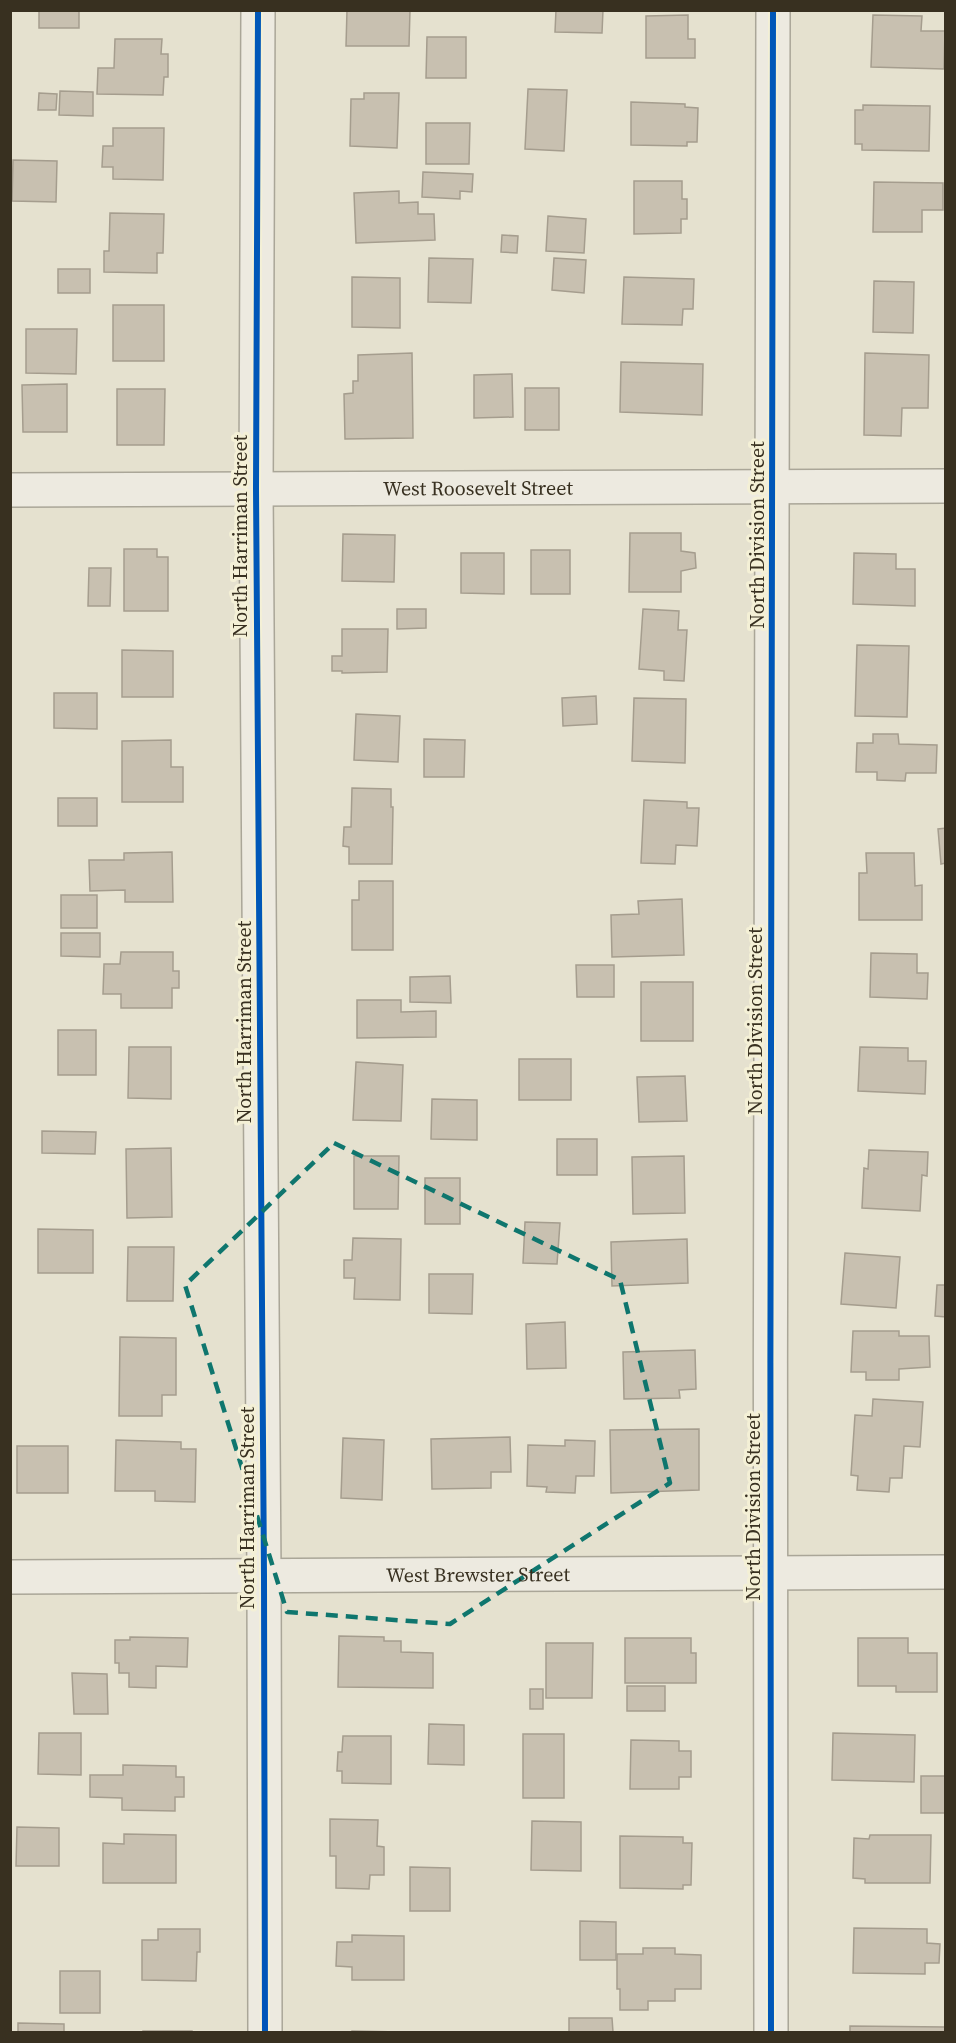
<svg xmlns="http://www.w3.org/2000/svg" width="956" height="2043" font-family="'Source Serif 4',serif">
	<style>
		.building { fill: #c8c0b0; stroke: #a59d8e; stroke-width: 1.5 }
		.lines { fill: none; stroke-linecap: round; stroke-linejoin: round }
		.minor-casing { stroke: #aaa698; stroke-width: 36 }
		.tertiary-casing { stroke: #aaa698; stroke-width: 36 }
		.minor { stroke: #edeae0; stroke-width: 33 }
		.tertiary { stroke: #edeae0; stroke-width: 33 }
		.cycleway-casing { stroke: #f4f0d6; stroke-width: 10 }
		.cycleway { stroke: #0057b8; stroke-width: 6 }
		.marked { fill: none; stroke: #0f766e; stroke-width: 4.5; stroke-dasharray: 12 8; stroke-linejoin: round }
		.labels { text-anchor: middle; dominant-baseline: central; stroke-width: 6; stroke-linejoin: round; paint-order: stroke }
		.street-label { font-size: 20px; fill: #383020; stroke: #f4f0d6 }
	</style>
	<rect width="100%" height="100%" fill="#e5e1cf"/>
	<g class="building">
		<rect x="39" y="10" width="40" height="18"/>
		<path d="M347,10H410L409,46H346Z"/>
		<path d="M556,10H603L602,33L555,32Z"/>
		<path d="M688,15V39H695V58H646V16Z"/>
		<path d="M873,15L922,16L921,31H945L944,69L871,67Z"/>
		<path d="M427,37H466V78H426Z"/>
		<path d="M115,39H162L161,54H168V77H164L163,95L97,94L98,68H114Z"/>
		<path d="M528,89L567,90L564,151L525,149Z"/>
		<path d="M60,91L93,92V116L59,115Z"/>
		<path d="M39,93L57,94L56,110H38Z"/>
		<path d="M364,93H399L397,148L350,146L351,99H364Z"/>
		<path d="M631,102L685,104V107L698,108L697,142H687V146L631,145Z"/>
		<path d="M863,105L930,106L929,151L862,150V144H855V110H863Z"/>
		<path d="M426,123H470L469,164H426Z"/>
		<path d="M113,128H164L163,180L113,179V167H102L103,146H113Z"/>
		<path d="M13,160L57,161L56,202L12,201Z"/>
		<path d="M423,172L473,174L472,192L460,191V199L422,197Z"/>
		<path d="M634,181H682V199H687V219H681V233L634,234Z"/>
		<path d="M874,182L943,183V210H922V232H873Z"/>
		<path d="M399,191V203L418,202V214H434L435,240L356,243L354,193Z"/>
		<path d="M110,213L164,214L163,253H157V273L104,272V251H109Z"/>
		<path d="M548,216L586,219L584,253L546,251Z"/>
		<path d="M502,235L518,236L517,253L501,252Z"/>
		<path d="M429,258L473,259L471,303L428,302Z"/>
		<path d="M554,258L586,260L584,293L552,290Z"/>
		<rect x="58" y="269" width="32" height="24"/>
		<path d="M352,277L400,278V328L352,327Z"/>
		<path d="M624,277L694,279L693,309H683L682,325L622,324Z"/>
		<path d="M874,281L914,282L913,333L873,332Z"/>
		<rect x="113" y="305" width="51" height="56"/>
		<path d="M26,329H77L76,374L26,373Z"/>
		<path d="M412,353L413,438L345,439L344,394L353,393V381H358V355Z"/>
		<path d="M865,353L929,355L928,408H902L901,436L864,435Z"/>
		<path d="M621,362L703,364L702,415L620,412Z"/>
		<path d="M512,374L513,417L474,418V375Z"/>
		<path d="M67,384V432H23L22,385Z"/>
		<rect x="525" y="388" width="34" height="42"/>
		<path d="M117,389H165L164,445H117Z"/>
		<path d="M630,533H681V551L695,553L696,568L681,571V592H629Z"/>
		<path d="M343,534L395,535L394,582L342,581Z"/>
		<path d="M124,549H157V557H168V611H124Z"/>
		<rect x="531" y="550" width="39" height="44"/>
		<path d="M461,553H504V594L461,593Z"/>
		<path d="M854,553L896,554V569H915V606L853,604Z"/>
		<path d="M89,568H111L110,606H88Z"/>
		<path d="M397,609H426V628L397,629Z"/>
		<path d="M643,609L679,611L678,630H687L684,681L664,680V671L639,669Z"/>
		<path d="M342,629H388L387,672L342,673V671H332V656H342Z"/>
		<path d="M857,645L909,646L907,717L855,716Z"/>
		<path d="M122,650L173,651V697H122Z"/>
		<path d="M54,693H97V729L54,728Z"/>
		<path d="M596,696L597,724L563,726L562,698Z"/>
		<path d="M634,698L686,699L685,763L632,761Z"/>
		<path d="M356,714L400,716L398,762L354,760Z"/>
		<path d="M873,734H898L899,744L937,745L936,773H906L905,781L877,780V772H856L857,743H873Z"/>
		<path d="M424,739L465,740L464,777H424Z"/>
		<path d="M171,740V767H183V802H122V741Z"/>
		<path d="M352,788L391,789V807H393L392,864H349V847L343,846L344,827H351Z"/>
		<rect x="58" y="798" width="39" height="28"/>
		<path d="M644,800L687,802V808H699L697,846L676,845L675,864L641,863Z"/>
		<path d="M946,828V863L941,864L938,829Z"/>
		<path d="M172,852L173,902H125V890L90,891L89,860H124V853Z"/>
		<path d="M866,853H914L915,886L922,885V920H859V873H867Z"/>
		<path d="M359,881H393V950H352V900H359Z"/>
		<rect x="61" y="895" width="36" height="33"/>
		<path d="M682,899L684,955L612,957L611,915L639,914L638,901Z"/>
		<path d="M61,933H100V957L61,956Z"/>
		<path d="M121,952H173V971H179V988H172V1008H121V994H103L104,964H120Z"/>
		<path d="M871,953L917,954V973H928L927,999L870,997Z"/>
		<path d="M576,965H614V997H577Z"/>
		<path d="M450,976L451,1003L410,1002V977Z"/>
		<rect x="641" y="982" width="52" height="59"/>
		<path d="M357,1000H401V1012L436,1011V1037L357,1038Z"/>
		<rect x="58" y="1030" width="38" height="45"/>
		<path d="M129,1047H171V1099L128,1098Z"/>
		<path d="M860,1047L908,1048V1061H926L925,1094L858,1091Z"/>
		<rect x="519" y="1059" width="52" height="41"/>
		<path d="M356,1062L403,1065L401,1121L353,1120Z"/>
		<path d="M685,1076L687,1121L639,1122L637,1077Z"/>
		<path d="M432,1099L477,1100V1140L431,1139Z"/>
		<path d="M42,1131L96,1132L95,1154L42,1153Z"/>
		<rect x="557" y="1139" width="40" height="36"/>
		<path d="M171,1148L172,1217L127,1218L126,1149Z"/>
		<path d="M869,1150L928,1152L927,1176L922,1175L920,1211L862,1208L864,1168L868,1169Z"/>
		<path d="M354,1156H399L398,1209H354Z"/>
		<path d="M684,1156L685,1213L633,1214L632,1157Z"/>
		<rect x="425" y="1178" width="35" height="46"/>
		<path d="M525,1222L560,1223L557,1264L523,1263Z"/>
		<path d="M38,1229L93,1230V1273H38Z"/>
		<path d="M353,1238L401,1239L400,1300L354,1299L355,1278H344V1260H352Z"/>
		<path d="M687,1239L688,1283L612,1286L611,1242Z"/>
		<path d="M128,1247H174L173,1301H127Z"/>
		<path d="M845,1253L900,1257L896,1308L841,1304Z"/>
		<path d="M429,1274H473L472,1314L429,1313Z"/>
		<path d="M937,1285H946V1317L935,1316Z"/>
		<path d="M565,1322L566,1368L527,1369L526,1324Z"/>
		<path d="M853,1331H899V1336H929L930,1367L899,1369V1380H866V1372H851Z"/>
		<path d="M120,1337L176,1338V1395H162V1416H119Z"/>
		<path d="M695,1350L696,1389L679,1390L680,1398L624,1399L623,1352Z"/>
		<path d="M873,1399L923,1402L920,1447L904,1446L902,1478H890L889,1492L857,1490L858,1476L851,1475L855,1415L872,1416Z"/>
		<path d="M699,1429V1490L611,1493L610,1430Z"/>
		<path d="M510,1437L511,1472H491V1488L432,1489L431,1439Z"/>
		<path d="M343,1438L384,1440L382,1500L341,1498Z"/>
		<path d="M116,1440L181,1442V1449H196L195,1502L155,1501V1491H115Z"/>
		<path d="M565,1440L595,1441L594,1476H576L575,1493L546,1492L547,1487L527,1486L528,1445L565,1446Z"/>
		<rect x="17" y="1446" width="51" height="47"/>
		<path d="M339,1636L384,1637V1641H401V1652L433,1653V1688L338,1687Z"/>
		<path d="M130,1637L188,1638L187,1667L156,1666V1688L129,1687V1673H119V1663H115V1640H130Z"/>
		<path d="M625,1638H691V1653H696V1683H625Z"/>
		<path d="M858,1638H908V1653H937V1692H896V1686H858Z"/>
		<path d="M546,1643H593L592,1698H546Z"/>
		<path d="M72,1673L107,1674L108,1714H74Z"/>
		<rect x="627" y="1686" width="38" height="25"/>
		<rect x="530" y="1689" width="13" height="20"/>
		<path d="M429,1724L464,1725V1765L428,1764Z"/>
		<path d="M39,1733H81V1775L38,1774Z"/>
		<path d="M833,1733L915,1735L914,1782L832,1780Z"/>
		<rect x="523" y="1734" width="41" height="64"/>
		<path d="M343,1736H391V1784L342,1783V1771H337L338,1752H342Z"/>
		<path d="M631,1740L679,1741V1751H691V1777H679V1789H630Z"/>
		<path d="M123,1765L176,1766V1777H184V1797H175V1811L122,1810V1798L90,1797V1775H123Z"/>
		<rect x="921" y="1776" width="25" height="37"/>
		<path d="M330,1819L378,1820L377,1846L384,1847V1875H370L369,1889L336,1888V1856H330Z"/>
		<path d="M532,1821L581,1822V1871L531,1870Z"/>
		<path d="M17,1827L59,1828V1866H16Z"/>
		<path d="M124,1834L176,1835V1883H103V1843L124,1844Z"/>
		<path d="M870,1835H931L930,1883H865V1879L853,1878L854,1838L869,1839Z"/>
		<path d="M620,1836L683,1837V1843H692L691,1885H683V1889L620,1888Z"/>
		<path d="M410,1867L450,1868V1911H410Z"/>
		<path d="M580,1921L616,1922V1960H580Z"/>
		<path d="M854,1928L927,1929V1943L940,1944L939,1963H925V1974L853,1973Z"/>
		<path d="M158,1929H200V1952H197L196,1981L142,1980V1940H158Z"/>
		<path d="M352,1935L404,1936V1980H352V1967L336,1966L337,1942H352Z"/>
		<path d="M643,1948H675V1954L701,1955V1989H675V2001H648V2010H620V1989H617V1954H643Z"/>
		<rect x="60" y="1971" width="40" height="42"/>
		<path d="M569,2018H612L613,2032H569Z"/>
		<path d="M18,2023L64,2024V2032H18Z"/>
		<path d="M850,2026L946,2027V2032H850Z"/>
		<rect x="143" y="2031" width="49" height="1"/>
		<path d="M352,2031L401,2032H352Z"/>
	</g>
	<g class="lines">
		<defs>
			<g id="minor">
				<path d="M258,10L256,488L264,1576L265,2032"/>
				<path id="s1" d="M10,490L946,486"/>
				<path id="s2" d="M10,1577L946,1572"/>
			</g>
			<path id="tertiary" d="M771,2032C768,1358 774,685 773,10"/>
		</defs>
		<use href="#minor" class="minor-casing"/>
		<use href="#tertiary" class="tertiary-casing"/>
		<use href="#minor" class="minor"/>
		<use href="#tertiary" class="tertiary"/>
		<defs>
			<g id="cycleway">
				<path d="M258,10L256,488L264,1576L265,2032"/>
				<path d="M771,2032C768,1358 774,685 773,10"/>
			</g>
		</defs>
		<use href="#cycleway" class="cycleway-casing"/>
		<use href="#cycleway" class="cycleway"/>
	</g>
	<path class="marked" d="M334,1143L620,1280L670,1483L450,1624L287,1612L185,1285Z"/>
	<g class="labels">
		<g class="street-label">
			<text stroke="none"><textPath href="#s1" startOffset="468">West Roosevelt Street</textPath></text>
			<text transform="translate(757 535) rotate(-90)">North Division Street</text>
			<text transform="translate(240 536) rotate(-90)">North Harriman Street</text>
			<text transform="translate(755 1021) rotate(-90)">North Division Street</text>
			<text transform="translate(244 1022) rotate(-90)">North Harriman Street</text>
			<text transform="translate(753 1507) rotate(-90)">North Division Street</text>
			<text transform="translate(247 1508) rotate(-90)">North Harriman Street</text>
			<text stroke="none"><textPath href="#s2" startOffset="468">West Brewster Street</textPath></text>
		</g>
	</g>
	<rect width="956" height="2043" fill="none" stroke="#383020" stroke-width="24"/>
</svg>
